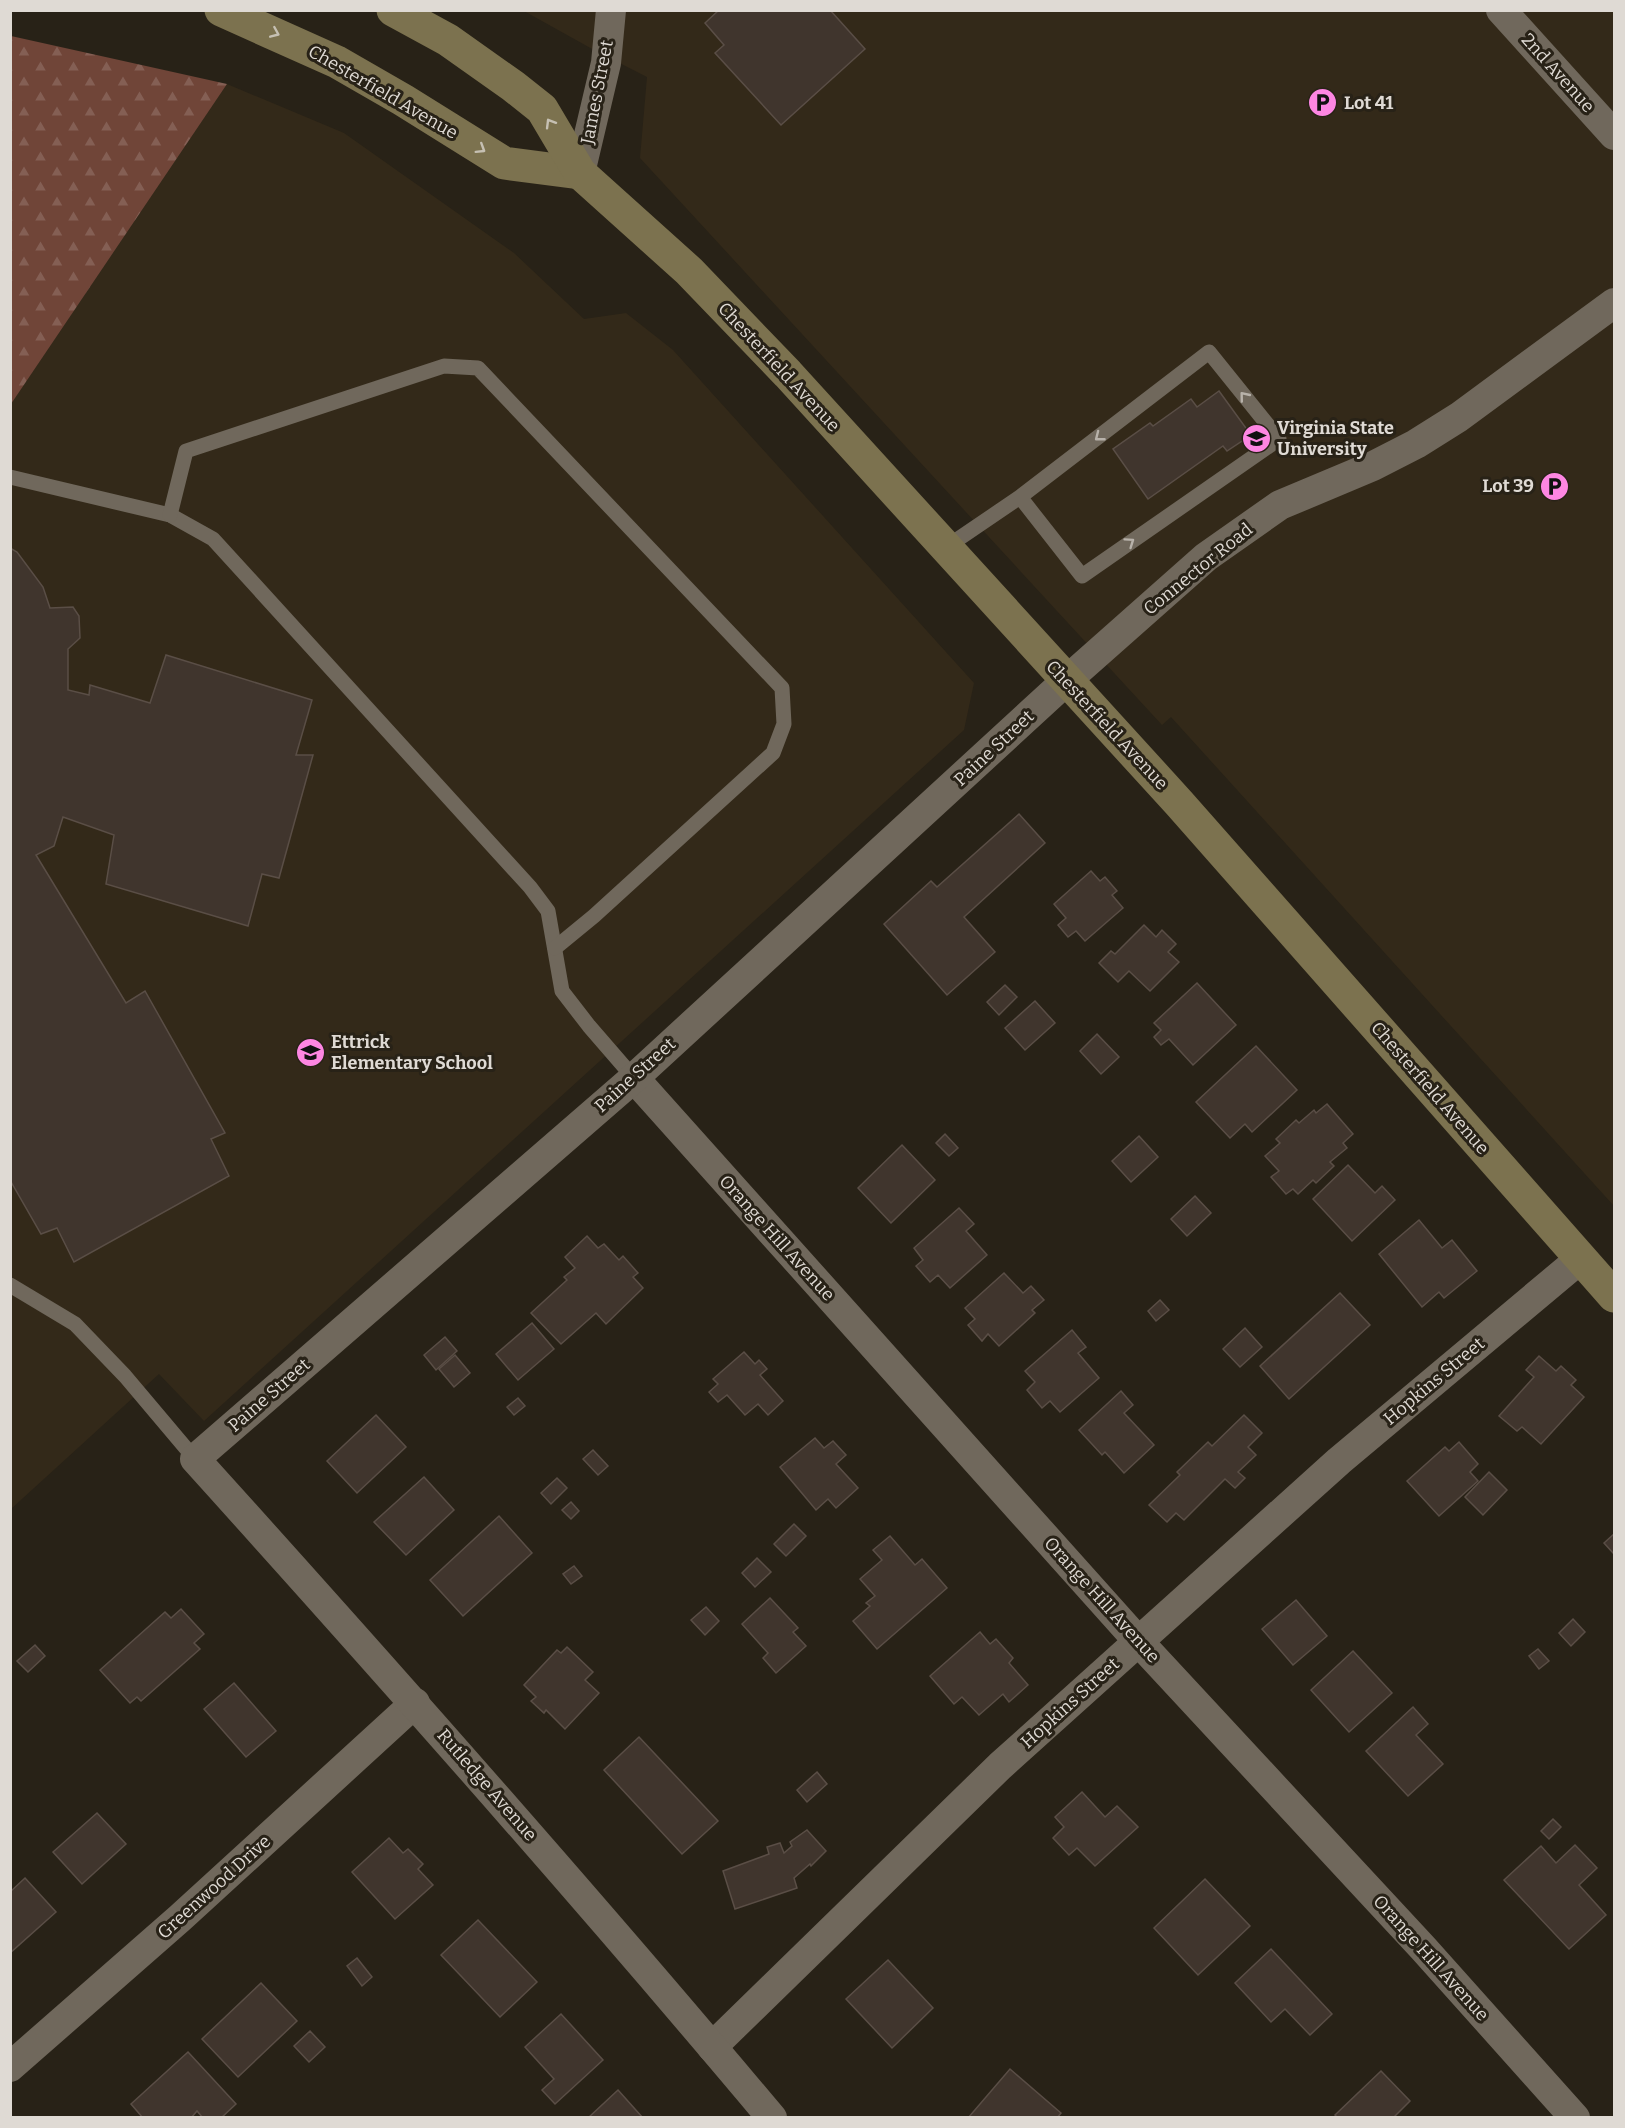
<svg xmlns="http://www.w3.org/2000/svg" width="1625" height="2128" font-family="Bitter,serif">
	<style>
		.built { fill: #332919 }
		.forest { fill: url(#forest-firs) }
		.building { fill: #40352d; stroke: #5a4e46; stroke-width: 1.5 }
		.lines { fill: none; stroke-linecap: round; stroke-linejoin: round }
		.service { stroke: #70685c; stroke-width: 15 }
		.minor { stroke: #70685c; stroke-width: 30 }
		.secondary { stroke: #7c724f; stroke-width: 33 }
		.oneway { stroke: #c6c0b3 }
		.oneway2 { stroke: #b8b2aa }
		.labels { text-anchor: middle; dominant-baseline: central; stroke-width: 6; stroke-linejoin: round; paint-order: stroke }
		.street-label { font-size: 18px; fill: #dfdad4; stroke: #282217 }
		.poi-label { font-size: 18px; font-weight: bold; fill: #dfdad4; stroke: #282217; text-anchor: start }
	</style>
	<defs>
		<pattern id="forest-firs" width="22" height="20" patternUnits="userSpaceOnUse" patternTransform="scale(1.5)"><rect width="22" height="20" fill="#704538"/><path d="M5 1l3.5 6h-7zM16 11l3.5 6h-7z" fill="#845f54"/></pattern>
	</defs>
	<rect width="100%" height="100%" fill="#282217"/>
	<g class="built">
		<path d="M524,11H1614V1206L1171,717L1162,725L640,158L647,77L594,50Z"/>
		<path d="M227,84L344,133L514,253L584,319L626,313L673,350L974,683L964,730L204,1421L159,1374L11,1509V404Z"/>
	</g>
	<path class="forest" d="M11,36L227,84L11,404L10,36Z"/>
	<g class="building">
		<path d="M830,10L865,49L781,125L715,53L724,45L705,23L719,10Z"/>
		<path d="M1219,391L1251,435L1227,451L1223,446L1148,499L1113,449L1150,423L1153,426L1191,399L1197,407Z"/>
		<path d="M10,548L17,552L43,587L50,608L73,607L79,616L80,638L68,649V690L89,695L90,685L150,703L166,655L312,700L296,755H313L279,878L262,874L248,926L106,884L114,835L63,817L54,846L36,855L126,1003L145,991L225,1133L211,1139L229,1176L74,1262L57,1228L41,1234L10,1180Z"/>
		<path d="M1019,814L1045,843L964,917L995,952L947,995L884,924L931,881L937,887Z"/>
		<path d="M1091,871L1100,881L1105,877L1117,891L1112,895L1123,908L1085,941L1076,931L1068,937L1058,925L1066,918L1054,904Z"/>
		<path d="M1144,925L1156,937L1162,930L1176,944L1168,952L1179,962L1150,991L1129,971L1118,982L1099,963L1111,951L1115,954Z"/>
		<path d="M1197,983L1236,1025L1193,1065L1169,1039L1161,1045L1154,1037L1161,1030L1154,1023Z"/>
		<path d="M1005,985L1017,997L999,1015L987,1002Z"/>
		<path d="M1035,1001L1055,1023L1025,1050L1005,1028Z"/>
		<path d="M1097,1034L1119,1057L1101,1074L1080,1051Z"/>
		<path d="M1256,1046L1297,1090L1252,1132L1245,1124L1230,1138L1196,1102Z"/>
		<path d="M1327,1104L1353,1134L1343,1143L1347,1148L1330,1162L1334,1166L1316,1183L1313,1180L1298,1194L1293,1189L1286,1194L1271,1177L1279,1171L1265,1156L1280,1143L1276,1139L1296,1120L1299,1123L1314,1110L1316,1113Z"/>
		<path d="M945,1134L958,1148L949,1156L936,1143Z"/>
		<path d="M1139,1136L1158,1157L1131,1182L1112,1161Z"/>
		<path d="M902,1145L935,1180L891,1223L858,1188Z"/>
		<path d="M1348,1165L1375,1193L1382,1186L1395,1200L1352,1241L1313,1199Z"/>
		<path d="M1195,1196L1211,1213L1187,1236L1171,1219Z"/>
		<path d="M959,1208L974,1224L966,1231L987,1255L950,1288L938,1275L930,1282L916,1266L923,1260L914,1248Z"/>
		<path d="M1419,1220L1442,1248L1452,1240L1477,1271L1444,1298L1439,1292L1422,1307L1379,1254Z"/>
		<path d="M587,1236L598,1248L604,1244L619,1260L623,1256L638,1273L633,1277L643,1288L606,1324L596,1313L561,1344L531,1313L567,1280L564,1277L575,1268L565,1257Z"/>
		<path d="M1004,1273L1023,1293L1031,1286L1044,1300L1032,1310L1035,1313L999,1346L988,1334L982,1341L968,1325L975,1319L965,1308Z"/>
		<path d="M1340,1293L1370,1325L1289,1399L1260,1366Z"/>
		<path d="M1160,1300L1169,1310L1156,1321L1148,1311Z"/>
		<path d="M532,1323L554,1349L518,1380L496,1354Z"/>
		<path d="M1245,1328L1262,1347L1240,1367L1223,1349Z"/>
		<path d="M1072,1330L1086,1347L1078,1353L1099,1378L1060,1412L1050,1401L1042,1408L1027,1390L1035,1382L1025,1371Z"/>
		<path d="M445,1337L457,1351L436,1370L424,1355Z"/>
		<path d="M744,1352L755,1364L759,1360L767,1369L760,1375L783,1401L768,1415L758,1404L745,1415L727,1395L718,1402L709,1392L718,1384L713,1379Z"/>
		<path d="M455,1355L470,1373L454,1387L439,1369Z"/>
		<path d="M1539,1356L1556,1371L1561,1366L1576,1380L1571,1385L1584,1397L1541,1444L1522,1427L1517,1431L1499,1416L1534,1377L1526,1370Z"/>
		<path d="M1121,1391L1133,1405L1124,1413L1154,1445L1124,1473L1105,1452L1102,1455L1079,1430Z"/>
		<path d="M518,1398L525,1406L514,1415L507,1407Z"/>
		<path d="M376,1415L406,1447L357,1493L327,1461Z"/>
		<path d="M1244,1415L1262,1433L1248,1447L1256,1455L1238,1472L1245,1478L1235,1488L1225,1479L1184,1520L1176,1513L1167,1522L1149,1505L1180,1475L1177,1472L1208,1442L1212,1446Z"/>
		<path d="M815,1438L824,1448L833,1441L846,1455L836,1464L858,1488L836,1508L828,1499L816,1510L780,1467Z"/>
		<path d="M1459,1442L1478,1464L1470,1472L1478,1481L1439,1516L1407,1481L1445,1447L1449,1451Z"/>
		<path d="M593,1450L608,1466L598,1475L583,1459Z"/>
		<path d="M1489,1472L1507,1490L1483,1515L1465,1497Z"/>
		<path d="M424,1477L454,1510L406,1555L374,1522Z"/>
		<path d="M557,1478L567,1488L551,1504L541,1493Z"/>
		<path d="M571,1502L579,1511L571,1519L562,1510Z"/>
		<path d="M499,1516L532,1553L463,1616L430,1580Z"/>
		<path d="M794,1524L806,1536L786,1556L774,1544Z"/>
		<path d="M1614,1534V1554L1604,1543Z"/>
		<path d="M890,1536L915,1565L922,1559L947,1588L877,1649L853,1621L870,1606L866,1603L875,1596L860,1579L882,1560L873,1550Z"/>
		<path d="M757,1558L771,1572L755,1587L742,1573Z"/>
		<path d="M574,1566L582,1576L571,1584L563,1574Z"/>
		<path d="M770,1598L798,1628L793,1632L806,1646L776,1673L763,1658L768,1653L742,1624Z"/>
		<path d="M1296,1600L1327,1636L1293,1665L1262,1629Z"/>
		<path d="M706,1607L719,1621L705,1635L691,1620Z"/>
		<path d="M181,1609L204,1634L194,1643L200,1649L141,1701L137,1697L130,1703L100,1670L165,1612L171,1618Z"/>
		<path d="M1573,1619L1585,1632L1571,1646L1559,1633Z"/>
		<path d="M980,1632L990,1644L996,1639L1013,1658L1009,1663L1028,1685L1009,1702L1003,1694L979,1715L962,1697L954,1704L930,1676Z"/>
		<path d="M35,1645L45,1656L28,1672L17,1661Z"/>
		<path d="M567,1647L593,1672L585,1680L599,1693L565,1729L546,1710L544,1713L531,1701L536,1697L524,1685L557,1650L561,1653Z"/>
		<path d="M1538,1649L1549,1661L1539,1669L1529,1656Z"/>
		<path d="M1353,1651L1392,1693L1349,1732L1311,1690Z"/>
		<path d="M234,1683L276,1731L246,1757L204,1709Z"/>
		<path d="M1413,1707L1428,1724L1416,1735L1443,1764L1408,1796L1366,1751Z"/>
		<path d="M639,1737L718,1821L682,1854L604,1770Z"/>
		<path d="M817,1772L827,1784L807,1802L797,1790Z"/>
		<path d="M1082,1792L1105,1817L1117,1806L1138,1827L1095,1866L1077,1848L1069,1855L1053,1838L1064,1827L1055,1817Z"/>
		<path d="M97,1813L126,1844L82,1884L53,1852Z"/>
		<path d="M1553,1819L1561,1827L1549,1839L1541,1831Z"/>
		<path d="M807,1830L826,1851L811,1866L810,1864L794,1878L797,1888L735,1909L723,1871L769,1854L767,1847L780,1843L784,1853L792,1846L790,1842Z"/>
		<path d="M389,1838L403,1853L408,1849L423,1864L418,1869L433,1885L395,1919L352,1872Z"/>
		<path d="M1575,1845L1597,1868L1579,1885L1606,1915L1569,1949L1504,1880L1541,1846L1556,1863Z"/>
		<path d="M25,1878L56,1912L10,1953V1892Z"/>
		<path d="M1205,1879L1250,1926L1198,1975L1154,1928Z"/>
		<path d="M478,1920L537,1982L500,2017L441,1955Z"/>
		<path d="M1271,1949L1332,2014L1310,2035L1285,2009L1271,2022L1235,1983Z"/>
		<path d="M357,1958L372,1977L362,1986L347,1966Z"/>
		<path d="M888,1960L933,2008L892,2048L846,1999Z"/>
		<path d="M261,1983L297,2021L238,2077L202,2039Z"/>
		<path d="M561,2014L603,2060L555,2104L542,2090L554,2079L525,2047Z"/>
		<path d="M310,2031L325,2047L309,2062L294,2046Z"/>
		<path d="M188,2052L236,2104L221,2118H203L197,2111L191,2118H143L131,2104Z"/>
		<path d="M1010,2069L1061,2113L1057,2118H968Z"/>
		<path d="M1381,2071L1410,2101L1393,2118H1338L1335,2115Z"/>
		<path d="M618,2090L643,2118H588Z"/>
	</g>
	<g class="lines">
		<g class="service">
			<path d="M10,477L170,515L213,539L530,887L548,911L562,991L589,1026L634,1078"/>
			<path d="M170,515L186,451L444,366L478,368L782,688L784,724L773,753L594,916L555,948"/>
			<path d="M945,548L1020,497L1082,576L1279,439L1209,352L1020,497"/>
			<path d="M10,1285L75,1324L125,1376L195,1459"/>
		</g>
		<g class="minor">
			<path d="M1501,10L1614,135"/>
			<path d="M580,173L606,63L611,10"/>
			<path d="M634,1078L1139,1642L1423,1948L1575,2118"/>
			<path d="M712,2047L1000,1766L1339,1461L1580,1259"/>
			<path d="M10,2067L180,1918L415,1703"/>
			<path d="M772,2118C584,1894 391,1676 195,1459L634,1078L1066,681L1206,557L1280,505L1373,466L1416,444L1459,417L1614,303"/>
		</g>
		<g class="secondary">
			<path d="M221,10L337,62L403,100L504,163L580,173"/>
			<path d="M393,10L448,40L513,86L542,109L580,173L689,271L788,374L1179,803L1614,1296"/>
		</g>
	</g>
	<defs><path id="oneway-chevron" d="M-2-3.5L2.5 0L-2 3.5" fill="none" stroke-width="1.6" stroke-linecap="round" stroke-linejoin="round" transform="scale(1.5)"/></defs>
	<g class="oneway">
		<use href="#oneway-chevron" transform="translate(275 33) rotate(23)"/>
		<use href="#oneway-chevron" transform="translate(550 123) rotate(-121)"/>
		<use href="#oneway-chevron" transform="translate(481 149) rotate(32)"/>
	</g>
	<g class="oneway2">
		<use href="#oneway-chevron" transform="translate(1244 396) rotate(-129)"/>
		<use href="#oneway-chevron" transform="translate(1099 437) rotate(142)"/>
		<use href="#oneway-chevron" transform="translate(1130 542) rotate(-35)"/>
	</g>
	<defs>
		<symbol id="parking-disc" viewBox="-11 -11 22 22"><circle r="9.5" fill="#fd86e2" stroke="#282217"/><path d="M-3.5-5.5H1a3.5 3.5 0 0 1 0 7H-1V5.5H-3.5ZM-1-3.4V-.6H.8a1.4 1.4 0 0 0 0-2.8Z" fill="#111"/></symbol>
		<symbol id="university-disc" viewBox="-11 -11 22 22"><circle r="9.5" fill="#fd86e2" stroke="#282217"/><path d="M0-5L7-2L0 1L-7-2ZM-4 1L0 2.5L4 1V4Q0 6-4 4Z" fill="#111"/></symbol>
		<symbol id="school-disc" viewBox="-11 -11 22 22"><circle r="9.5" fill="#fd86e2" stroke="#282217"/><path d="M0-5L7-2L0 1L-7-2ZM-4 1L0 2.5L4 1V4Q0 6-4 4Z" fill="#111"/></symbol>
	</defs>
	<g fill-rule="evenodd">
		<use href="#parking-disc" x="1306" y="86" width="33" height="33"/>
		<use href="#university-disc" x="1240" y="422" width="33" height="33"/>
		<use href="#parking-disc" x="1538" y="470" width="33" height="33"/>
		<use href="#school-disc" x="294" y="1036" width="33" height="33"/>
	</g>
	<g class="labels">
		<g class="street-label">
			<text transform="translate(1558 73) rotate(48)">2nd Avenue</text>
			<text transform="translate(383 92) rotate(30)">Chesterfield Avenue</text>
			<text transform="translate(597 92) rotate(-79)">James Street</text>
			<text transform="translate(779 367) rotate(47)">Chesterfield Avenue</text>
			<text transform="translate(1198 569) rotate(-39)">Connector Road</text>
			<text transform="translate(1107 725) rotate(47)">Chesterfield Avenue</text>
			<text transform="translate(994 748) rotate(-43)">Paine Street</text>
			<text transform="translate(635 1075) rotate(-42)">Paine Street</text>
			<text transform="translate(1430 1088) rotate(49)">Chesterfield Avenue</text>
			<text transform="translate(777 1238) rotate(48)">Orange Hill Avenue</text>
			<text transform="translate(1434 1381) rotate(-40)">Hopkins Street</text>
			<text transform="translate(269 1395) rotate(-41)">Paine Street</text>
			<text transform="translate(1102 1600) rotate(48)">Orange Hill Avenue</text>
			<text transform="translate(1070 1703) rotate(-42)">Hopkins Street</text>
			<text transform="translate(487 1785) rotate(49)">Rutledge Avenue</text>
			<text transform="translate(214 1887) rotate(-42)">Greenwood Drive</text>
			<text transform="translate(1431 1958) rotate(48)">Orange Hill Avenue</text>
		</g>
		<g class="poi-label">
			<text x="1344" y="103">Lot 41</text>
			<text x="1277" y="428">Virginia State<tspan x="1277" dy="21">University</tspan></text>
			<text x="1534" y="486" text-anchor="end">Lot 39</text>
			<text x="331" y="1042">Ettrick<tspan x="331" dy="21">Elementary School</tspan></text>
		</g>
	</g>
	<rect width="1625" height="2128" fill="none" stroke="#dfdad4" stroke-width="24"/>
</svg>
